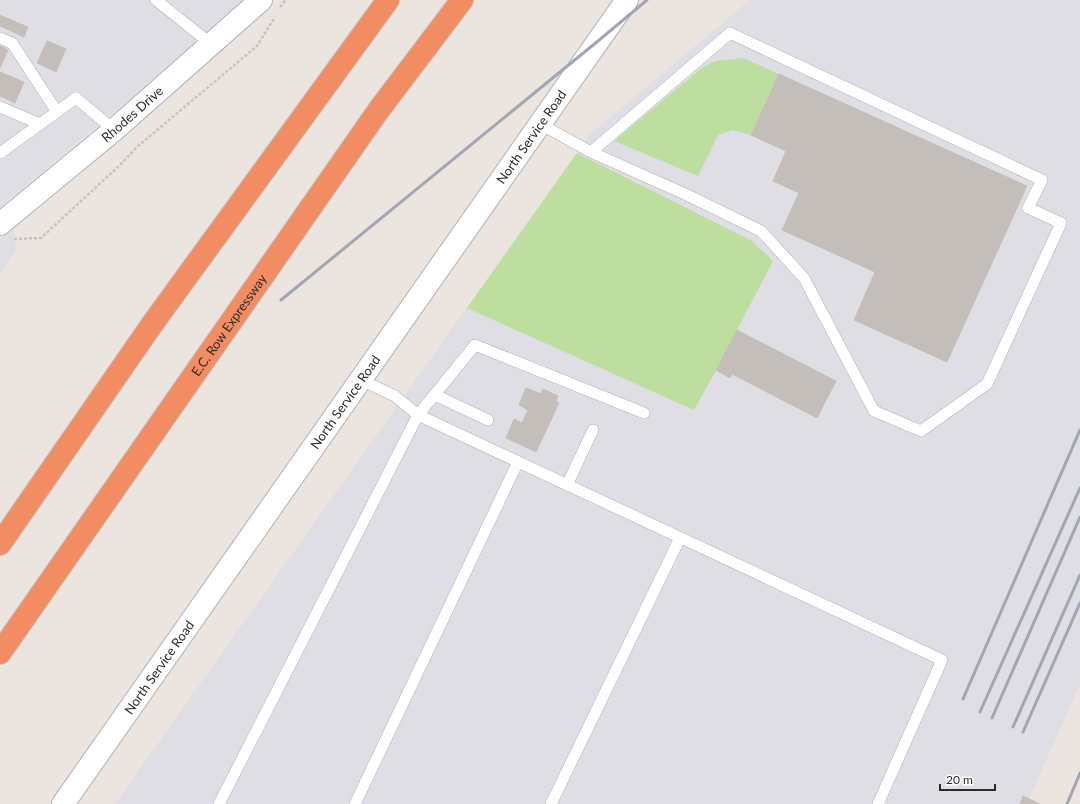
<svg xmlns="http://www.w3.org/2000/svg" width="1080" height="804" font-family="Lato,sans-serif">
	<style>
		.industrial { fill: #dfdee5 }
		.green { fill: #bdde9f }
		.building { fill: #c4beba; stroke: #c7bfb8 }
		.lines { fill: none; stroke-linecap: round; stroke-linejoin: round }
		.lane-casing { stroke: #aeb2ba; stroke-width: 12 }
		.secondary-casing { stroke: #aeb2ba; stroke-width: 24 }
		.highway-casing { stroke: #c4c4c4; stroke-width: 24 }
		.path { stroke: #c4c4c4; stroke-width: 2.5; stroke-dasharray: 3 2; stroke-linecap: butt }
		.lane { stroke: #fff; stroke-width: 11 }
		.secondary { stroke: #fff; stroke-width: 22 }
		.highway { stroke: #f28c62; stroke-width: 22 }
		.rail { stroke: #a1a6b4; stroke-width: 3 }
		.labels { text-anchor: middle; dominant-baseline: central; stroke-width: 3; stroke-linejoin: round; paint-order: stroke }
		.street-label { font-size: 13px; fill: #2b2b2b; stroke: #fff }
	</style>
	<rect width="100%" height="100%" fill="#ece4de"/>
	<g class="industrial">
		<path d="M0,0H245L153,80L0,207Z"/>
		<path d="M750,0H1080V684L1027,804H115L590,134Z"/>
		<path d="M13,227L16,251L0,274V238Z"/>
	</g>
	<g class="green">
		<path d="M743,58L779,74L751,135L733,130L718,135L698,176L614,141L703,67L715,61Z"/>
		<path d="M577,153L752,241L773,261L716,370L694,410L467,308Z"/>
	</g>
	<g class="building">
		<path d="M0,15L28,27L24,37L0,26Z"/>
		<path d="M47,41L66,49L56,72L37,63Z"/>
		<path d="M0,46L8,50L0,68Z"/>
		<path d="M0,72L24,82L15,103L0,96Z"/>
		<path d="M779,74L1027,186L947,362L854,320L875,272L782,230L799,193L773,181L786,151L751,135Z"/>
		<path d="M737,330L836,381L817,418L732,374L730,378L716,370Z"/>
		<path d="M526,388L541,394L543,389L558,396L556,401L559,403L536,452L506,438L514,419L522,423L528,410L519,405Z"/>
		<path d="M1023,796L1040,804H1020Z"/>
	</g>
	<g class="lines">
		<defs>
			<g id="lane">
				<path d="M156,0L211,44"/>
				<path d="M0,38L12,43L57,112"/>
				<path d="M0,107L40,124"/>
				<path d="M540,124L591,152L685,194L761,231L804,278L874,411L921,431L987,384L1061,223L1028,208L1042,180L730,33L591,152"/>
				<path d="M0,153L76,98L114,130"/>
				<path d="M361,380L395,396L418,415L942,660L878,804"/>
				<path d="M435,395L488,420"/>
				<path d="M567,485L593,430"/>
				<path d="M219,804L418,415L475,345L644,413"/>
				<path d="M355,804L518,462"/>
				<path d="M551,804L680,538"/>
			</g>
			<g id="secondary">
				<path id="s1" d="M0,224L114,130L261,0"/>
				<path id="s2" d="M63,804L627,0"/>
			</g>
			<g id="highway">
				<path d="M0,544L153,323L388,0"/>
				<path id="s3" d="M0,653L378,111L462,0"/>
			</g>
		</defs>
		<use href="#lane" class="lane-casing"/>
		<use href="#secondary" class="secondary-casing"/>
		<use href="#highway" class="highway-casing"/>
		<g class="path">
			<path d="M280,7L286,0"/>
			<path d="M14,239L41,238L120,165L137,147L257,46L275,17"/>
		</g>
		<use href="#lane" class="lane"/>
		<use href="#secondary" class="secondary"/>
		<use href="#highway" class="highway"/>
		<g class="rail">
			<path d="M281,300L598,41L647,0"/>
			<path d="M963,699L1080,430"/>
			<path d="M980,712L1080,488"/>
			<path d="M992,718L1080,517"/>
			<path d="M1013,727L1080,575"/>
			<path d="M1023,732L1080,603"/>
			<path d="M1067,804L1080,773"/>
		</g>
	</g>
	<g class="labels">
		<g class="street-label">
			<text stroke="none"><textPath href="#s1" startOffset="172">Rhodes Drive</textPath></text>
			<text stroke="none"><textPath href="#s2" startOffset="815">North Service Road</textPath></text>
			<text stroke="none"><textPath href="#s3" startOffset="400">E.C. Row Expressway</textPath></text>
			<text stroke="none"><textPath href="#s2" startOffset="491">North Service Road</textPath></text>
			<text stroke="none"><textPath href="#s2" startOffset="167">North Service Road</textPath></text>
		</g>
	</g>
	<path d="M940 784v6h55v-6" fill="none" stroke="#2b2b2b" stroke-width="2"/>
	<text x="946" y="784" font-size="12" fill="#2b2b2b" stroke="#ffffff" stroke-width="3" paint-order="stroke">20 m</text>
</svg>
